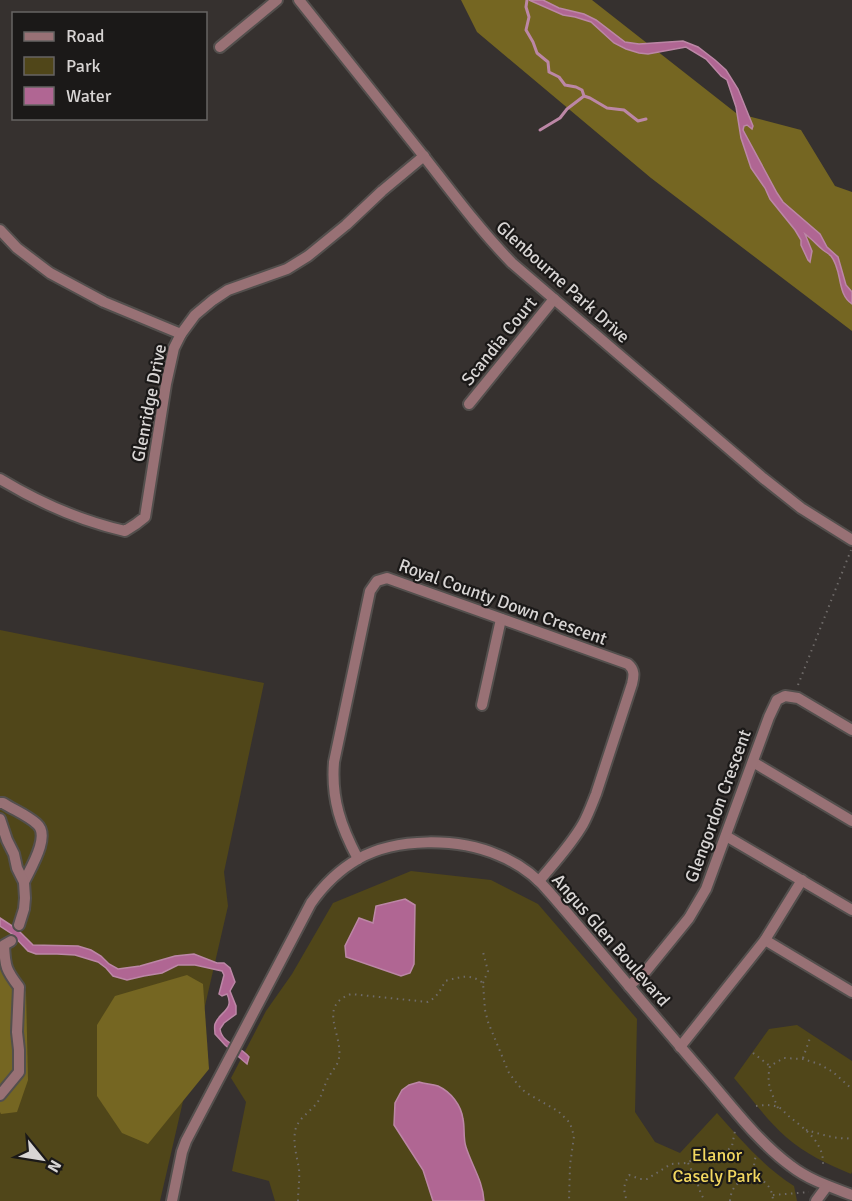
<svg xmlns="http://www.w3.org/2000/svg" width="852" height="1201" font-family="Signika,sans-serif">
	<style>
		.green { fill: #504619 }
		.forest { fill: #756622 }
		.water { fill: #b06693; stroke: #bc87a6; stroke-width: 1.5 }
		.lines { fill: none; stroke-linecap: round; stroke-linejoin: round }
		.stream { stroke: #bc87a6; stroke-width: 3 }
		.minor-casing { stroke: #534f4d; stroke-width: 14 }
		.path { stroke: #6f6b69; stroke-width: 2; stroke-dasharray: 1.5 4.5; stroke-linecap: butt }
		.minor { stroke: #987175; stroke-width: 10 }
		.labels { text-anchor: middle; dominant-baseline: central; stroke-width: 4.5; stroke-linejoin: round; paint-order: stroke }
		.street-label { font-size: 18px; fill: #d8d5d4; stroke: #1b1918 }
		.park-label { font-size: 18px; fill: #f2d760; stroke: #1b1918 }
	</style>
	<rect width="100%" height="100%" fill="#36312f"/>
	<g class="green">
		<path d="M0,630L264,683L224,872L228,906L160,1201H0Z"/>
		<path d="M411,871L491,880L538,904L637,1019L635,1112L655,1142L680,1153L717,1113C742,1141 763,1166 794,1186L797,1201H275L269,1181L232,1171L246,1102L231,1078L266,1011L292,974L333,903Z"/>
		<path d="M797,1025L852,1061V1172L851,1174C828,1164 805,1154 786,1137C767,1120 751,1098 734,1078L769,1029Z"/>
	</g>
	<g class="forest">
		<path d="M461,0H592L736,113L801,130L835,186L852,192V331L651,178L477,32Z"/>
		<path d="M0,956L12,966L26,992L28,1080L17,1112L1,1114L0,1112Z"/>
		<path d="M187,975L203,984L209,1069L148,1144L122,1133L97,1096V1025L115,996Z"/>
	</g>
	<g class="water">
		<path d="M529,0H543L559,8L584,14L596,20L625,42L639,44L683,41L698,47L715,60L726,70L738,89L753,126L752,129L747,125L744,126L743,130L777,193L783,202L820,234L827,247L838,257L846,285L852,292V304C836,293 843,271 831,256C829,254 826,252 823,250C817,245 812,239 805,234L812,251L810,262L808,260L801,245V240L795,230L770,199L765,188L751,168L741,138L736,107L727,80L721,76L706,59L686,47L648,54L639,53L626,49L614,43L591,22L575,17L563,15Z"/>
		<path d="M405,899L415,905L414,964L410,973L401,976L346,957L345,946L359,918L373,923L376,906Z"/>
		<path d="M0,918L17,929L33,945L78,946L91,950L101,956L109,964L118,969L140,966L175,956L194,954L217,963H224L230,968L235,982L230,991L236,1006V1014L224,1023L220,1029C222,1044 240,1045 249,1057L247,1064L225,1045L215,1034C215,1031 214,1027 215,1024C219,1012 235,1010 227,994L222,996L219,994L224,975L222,971L195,965H178L162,973L144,976L127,980L113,976L106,968L98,962L75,955L57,954H36L28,951L12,934L0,926Z"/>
		<path d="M419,1082C425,1084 432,1084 438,1086C451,1092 461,1105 463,1119C465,1128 463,1138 466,1147C472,1166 483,1181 484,1201H433L423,1170L394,1125L395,1103L402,1090L409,1085Z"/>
	</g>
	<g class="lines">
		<g class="stream">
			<path d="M527,0L526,7L529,17L526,30L533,42L537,53L548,62L549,72L559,77L565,85L576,87L582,90L584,96L590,98L607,108L624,110L638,121L646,119"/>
			<path d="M540,130L560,118L567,109L584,96"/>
		</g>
		<defs>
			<g id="minor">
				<path d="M299,0C340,51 381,102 422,154C451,191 479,229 512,263L763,478L801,508L852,540"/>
				<path d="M220,47L277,0"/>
				<path d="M0,230L17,248L50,273L104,302L181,334"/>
				<path d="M469,404L554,299"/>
				<path d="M0,479C38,502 81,521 125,531L136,524L145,517L166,384L174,348L181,334L195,315L213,300L228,290L287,269L308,256L346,225L382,191L424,156"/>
				<path d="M482,705L501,619"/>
				<path d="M753,762L852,821"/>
				<path d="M0,803H3C14,810 27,815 37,824C51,836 30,869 24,882"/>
				<path d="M0,819L7,840L14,854L17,868L24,882L25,898L24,909L19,925"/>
				<path d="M726,836L852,910"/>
				<path d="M358,859C341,827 331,799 334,762L370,591L377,581L387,578L628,664C635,670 634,676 632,684L596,794C592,804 588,815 583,824C571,845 554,863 539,881"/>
				<path d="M765,940L852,992"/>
				<path d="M629,986L646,971L689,918L706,889L769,717L777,700L785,696L798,698L852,730"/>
				<path d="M680,1047L765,940L802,880"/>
				<path d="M0,1095L19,1072V1050L17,1032L19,987C6,970 5,967 4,945L11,941"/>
				<path d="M172,1201L182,1152L186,1141L311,903C323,886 339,870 358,859C397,837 458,838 498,855C518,863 536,876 550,893C602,953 652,1014 703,1073C731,1105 757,1141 791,1166C809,1180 831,1187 852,1195"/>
				<path d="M816,1201L827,1186"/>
			</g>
		</defs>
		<use href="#minor" class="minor-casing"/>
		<g class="path">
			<path d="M798,685L851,550"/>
			<path d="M483,983L488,971L483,952"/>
			<path d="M753,1053L770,1066"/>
			<path d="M803,1058L810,1038"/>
			<path d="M756,1106C764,1105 772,1104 780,1108C784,1111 787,1115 791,1118C805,1129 824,1143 823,1164"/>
			<path d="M778,1108C771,1091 766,1085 770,1066L784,1058L803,1059L819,1064L833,1072L852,1089"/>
			<path d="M806,1130C821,1134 837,1140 852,1138"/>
			<path d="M688,1163L696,1179L701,1194L705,1201"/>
			<path d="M752,1177L756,1154"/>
			<path d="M773,1195L809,1192"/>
			<path d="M626,1198C623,1189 624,1184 629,1175L640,1179H647L671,1164L687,1163L699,1156L705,1154H720L726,1152L732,1146L735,1131"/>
			<path d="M298,1201C298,1190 300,1179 299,1169C297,1157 293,1144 295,1132C296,1120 310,1112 317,1103C322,1096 324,1086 328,1078C332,1071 338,1065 339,1058C343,1034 317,1006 351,994L428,1002C437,997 441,990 445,981C460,977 470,973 483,983L485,1010L488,1022L509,1073L519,1086L525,1092L558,1111L570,1123L574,1136L570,1165L569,1201"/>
			<path d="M730,1201C732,1170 772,1170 773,1201"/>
		</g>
		<use href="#minor" class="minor"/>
	</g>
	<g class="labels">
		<g class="street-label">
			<text transform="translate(563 282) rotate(42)">Glenbourne Park Drive</text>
			<text transform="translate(499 341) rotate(-51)">Scandia Court</text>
			<text transform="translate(149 403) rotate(-79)">Glenridge Drive</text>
			<text transform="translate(503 602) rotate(20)">Royal County Down Crescent</text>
			<text transform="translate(718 806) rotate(-70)">Glengordon Crescent</text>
			<text transform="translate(611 940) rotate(49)">Angus Glen Boulevard</text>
		</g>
		<g class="park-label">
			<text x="717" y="1155">Elanor<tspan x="717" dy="21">Casely Park</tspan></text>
		</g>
	</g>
	<rect x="12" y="12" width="195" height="108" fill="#1b1918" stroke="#676463" stroke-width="1.5"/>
	<rect x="24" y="32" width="30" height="9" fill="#987175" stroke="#676463" stroke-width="1.5"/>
	<text x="66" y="42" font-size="18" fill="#d8d5d4">Road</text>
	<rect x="24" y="57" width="30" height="18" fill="#504619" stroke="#676463" stroke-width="1.5"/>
	<text x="66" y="72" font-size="18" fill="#d8d5d4">Park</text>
	<rect x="24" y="87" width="30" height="18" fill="#b06693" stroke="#676463" stroke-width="1.5"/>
	<text x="66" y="102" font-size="18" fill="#d8d5d4">Water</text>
	<g transform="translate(42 1159) rotate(120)" stroke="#1b1918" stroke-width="4.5" paint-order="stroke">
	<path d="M0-4.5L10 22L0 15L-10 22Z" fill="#d8d5d4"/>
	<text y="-9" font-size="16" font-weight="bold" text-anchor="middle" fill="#d8d5d4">N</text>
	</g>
</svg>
